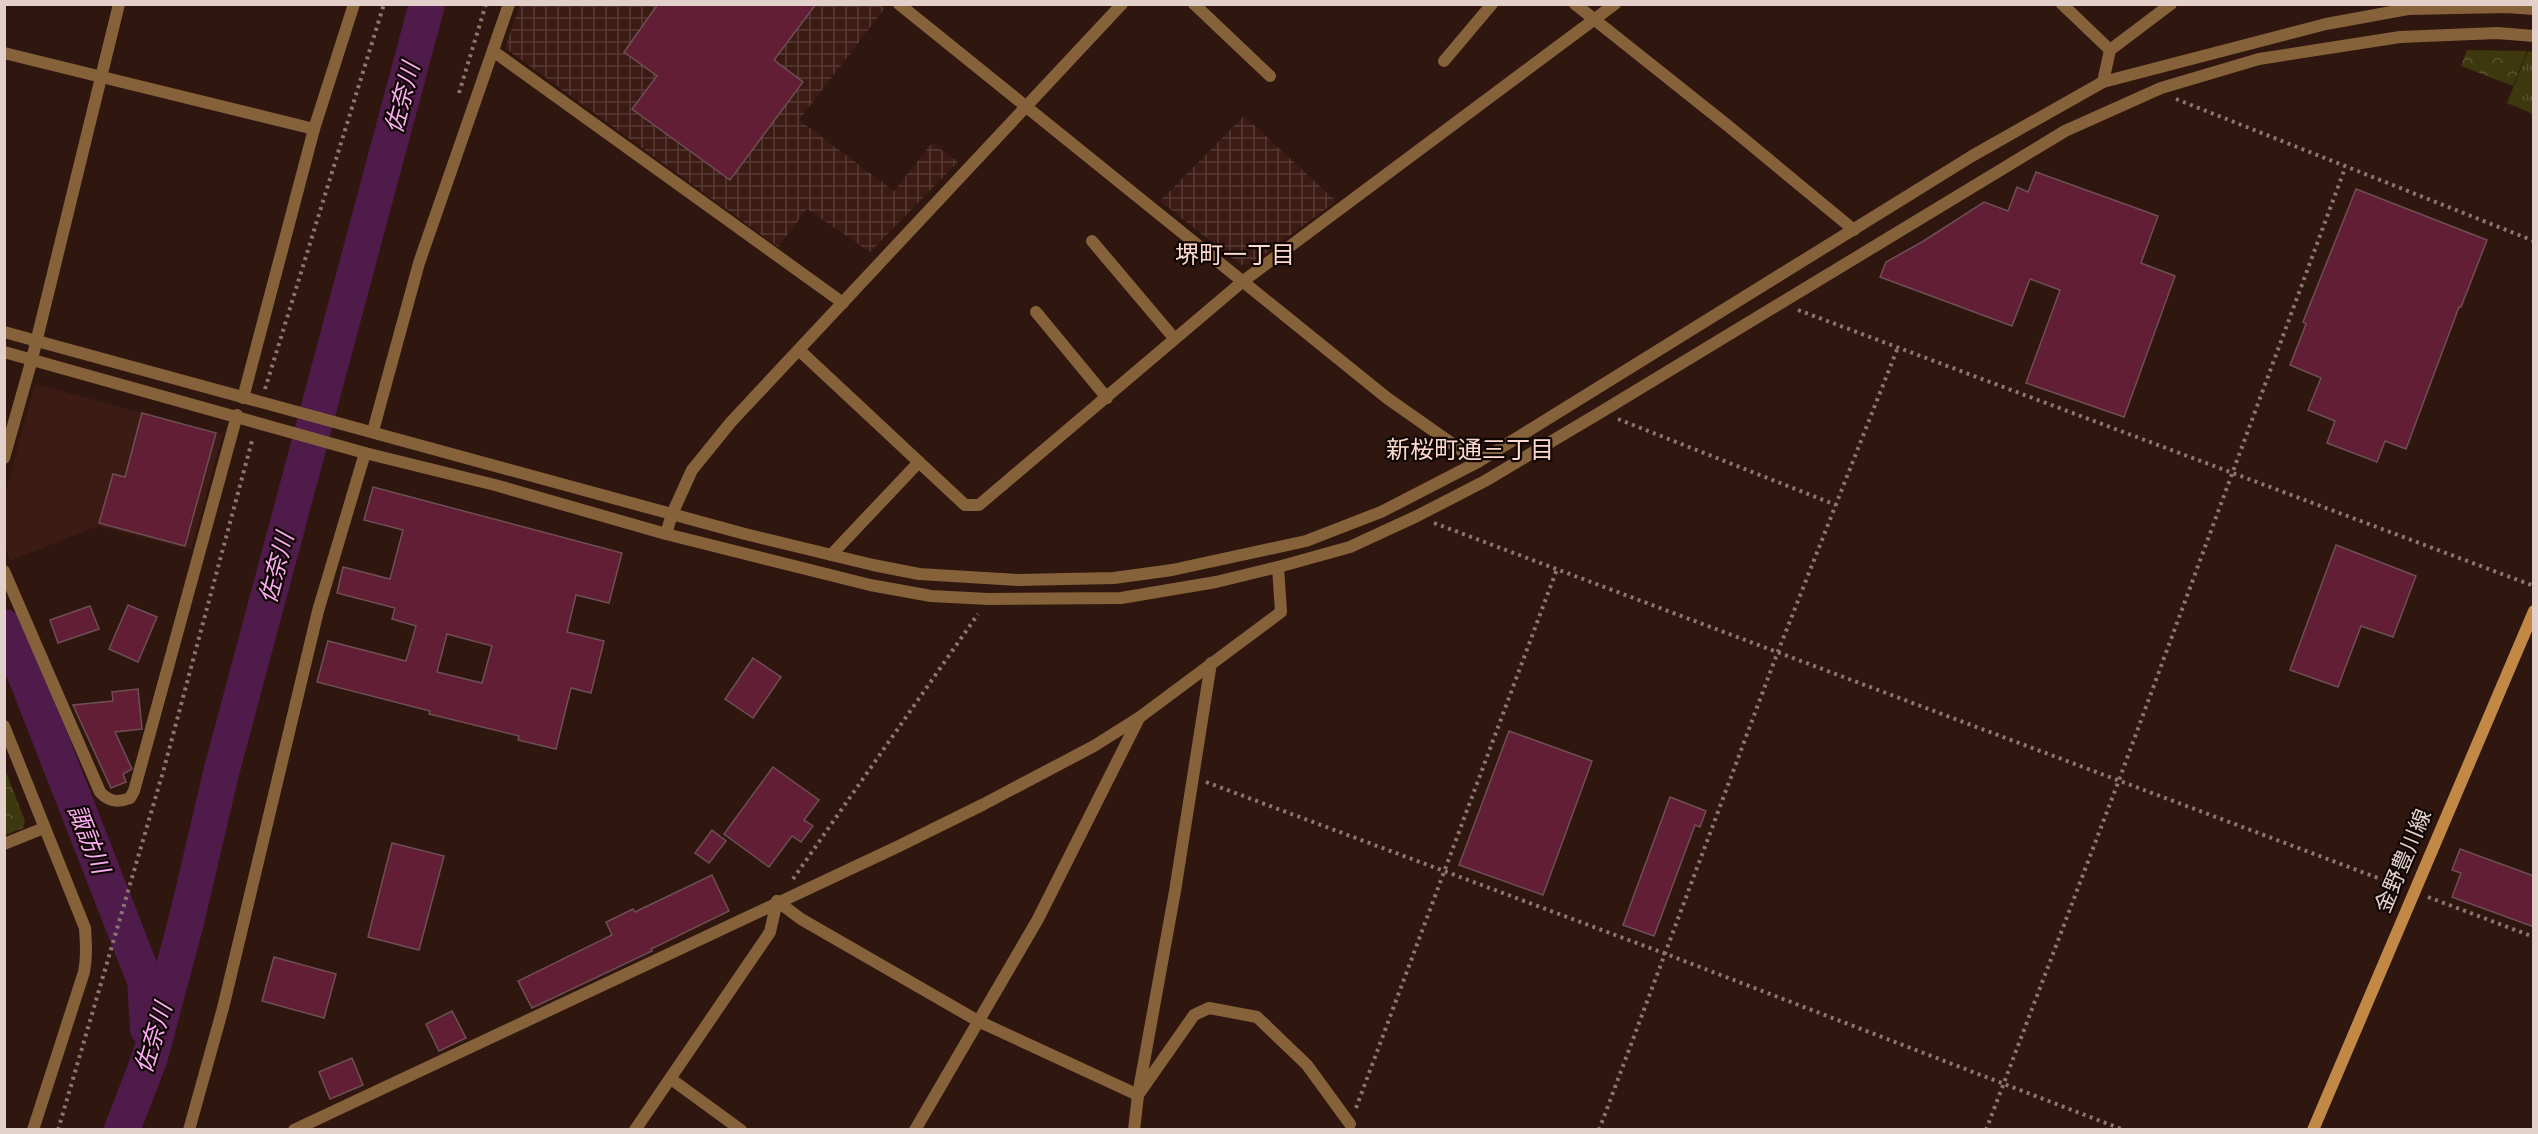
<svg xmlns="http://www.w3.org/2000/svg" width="2538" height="1134" font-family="'Zilla Slab','Noto Sans JP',serif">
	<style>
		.built { fill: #3b1b13 }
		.industrial { fill: url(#industrial-grid) }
		.grass { fill: url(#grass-tufts) }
		.forest { fill: url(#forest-crowns) }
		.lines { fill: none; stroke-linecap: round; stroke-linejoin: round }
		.river { stroke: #4e1b4a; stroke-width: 36 }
		.building { fill: #611e34; stroke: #6e4f56; stroke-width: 1.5; fill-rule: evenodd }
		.path { stroke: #8b7670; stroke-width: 4; stroke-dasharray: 3 4.5; stroke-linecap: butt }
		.minor { stroke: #85623a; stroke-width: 12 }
		.tertiary { stroke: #85623a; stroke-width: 12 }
		.secondary { stroke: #c18846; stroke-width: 12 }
		.labels { text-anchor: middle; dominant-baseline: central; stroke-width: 4.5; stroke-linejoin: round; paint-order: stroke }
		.street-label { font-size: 22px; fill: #e3d0cb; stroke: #0f0503 }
		.water-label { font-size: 24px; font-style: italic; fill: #fcacf2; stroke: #0f0503 }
		.neighbourhood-label { font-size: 24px; fill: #fcd8ce; stroke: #0f0503 }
	</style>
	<defs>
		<pattern id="industrial-grid" width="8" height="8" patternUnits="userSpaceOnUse" patternTransform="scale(1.5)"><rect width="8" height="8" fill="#3b1b13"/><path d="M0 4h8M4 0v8" fill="none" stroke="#573b34"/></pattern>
		<pattern id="grass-tufts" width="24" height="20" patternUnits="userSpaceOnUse" patternTransform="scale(1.5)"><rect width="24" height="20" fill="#3e380f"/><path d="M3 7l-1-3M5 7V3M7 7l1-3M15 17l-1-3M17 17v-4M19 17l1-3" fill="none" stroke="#5a5431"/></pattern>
		<pattern id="forest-crowns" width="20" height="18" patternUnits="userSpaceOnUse" patternTransform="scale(1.5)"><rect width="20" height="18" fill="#3e380f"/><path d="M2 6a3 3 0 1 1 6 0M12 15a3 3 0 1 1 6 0" fill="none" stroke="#5a5431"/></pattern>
	</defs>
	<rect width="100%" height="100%" fill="#2f160f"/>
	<path class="built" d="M35,384L223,434L191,550L98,526L10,561L5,547V493Z"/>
	<g class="industrial">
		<path d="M520,5H880L885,8L799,120L894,191L932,143L958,162L870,252L807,209L778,247L505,48Z"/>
		<path d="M1244,116L1336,201L1253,263L1241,265L1160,201Z"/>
	</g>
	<path class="grass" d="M2528,51L2533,52V114L2507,103Z"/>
	<g class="forest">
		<path d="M2467,50L2527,51L2513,86L2461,66Z"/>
		<path d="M5,769L25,821L23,828L5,835Z"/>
	</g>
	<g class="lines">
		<g class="river">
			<path d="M4,627L27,679L145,981L148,1029"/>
			<path d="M122,1130L150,1057L186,922L221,773L427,4"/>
		</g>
	</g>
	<g class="building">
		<path d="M658,4H816L774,60L803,82L730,180L632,109L657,76L624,52Z"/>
		<path d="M2036,172L2158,216L2141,263L2175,276L2124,417L2026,383L2060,290L2030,279L2012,326L1880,277L1886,262L1922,242L1984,202L2008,211L2017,187L2028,192Z"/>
		<path d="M2356,189L2487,240L2461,307H2459L2406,449L2385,441L2377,462L2327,443L2335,421L2308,410L2321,378L2290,365L2306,324L2303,322Z"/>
		<path d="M142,413L216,433L185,546L99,523L113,474L125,477Z"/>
		<path d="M373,487L622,553L609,603L576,595L567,632L604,641L591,693L571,688L556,749L518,740L519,736L429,714L430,711L317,682L328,641L406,661L416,626L392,619L395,608L337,593L343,567L390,579L403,530L364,520ZM447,634L492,646L482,683L437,672Z"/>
		<path d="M2336,545L2416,576L2393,637L2361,626L2338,687L2290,670Z"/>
		<path d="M128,605L157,617L138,662L109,649Z"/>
		<path d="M90,606L99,629L58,643L50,620Z"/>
		<path d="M753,658L781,677L753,718L725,699Z"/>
		<path d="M138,689L142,729L115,732L132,769L123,774L126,782L111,788L73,705L113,701L112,692Z"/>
		<path d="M1509,731L1592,761L1543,895L1459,865Z"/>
		<path d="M773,767L819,800L804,820L813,826L801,842L792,836L769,867L724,834Z"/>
		<path d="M1670,797L1706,811L1700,827L1695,825L1654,936L1623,925Z"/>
		<path d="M712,830L726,841L709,863L695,853Z"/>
		<path d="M392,843L444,856L419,950L368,937Z"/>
		<path d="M2460,849L2534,876V927L2452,897L2461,873L2452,870Z"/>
		<path d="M712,875L729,911L651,949L652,951L532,1008L518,981L612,935L606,922L633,909L635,912Z"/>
		<path d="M274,957L336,974L324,1018L262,1001Z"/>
		<path d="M452,1011L466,1038L439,1051L426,1024Z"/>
		<path d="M352,1058L363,1085L330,1099L319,1072Z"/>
	</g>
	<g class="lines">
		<g class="path">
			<path d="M459,93L486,4"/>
			<path d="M2176,99L2534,241"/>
			<path d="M1798,310L2534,586"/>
			<path d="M265,389L384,4"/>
			<path d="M1618,419L1836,505"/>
			<path d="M1434,523L2402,887"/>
			<path d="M1206,782L1666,954L2124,1130"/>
			<path d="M793,879L978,614"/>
			<path d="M2428,897L2534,937"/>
			<path d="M1356,1108L1557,569"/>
			<path d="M58,1130L163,772L253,437"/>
			<path d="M1599,1130L1777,654L1898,347"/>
			<path d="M1986,1130L2119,780L2345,168"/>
		</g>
		<g class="minor">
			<path d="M899,4L1387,398L1478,462"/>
			<path d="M1194,4L1270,76"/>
			<path d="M1575,4L1727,125L1854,230"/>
			<path d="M2062,4L2110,50"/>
			<path d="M493,51L843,303"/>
			<path d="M4,53L314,129"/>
			<path d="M1444,61L1492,4"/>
			<path d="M2103,82L2110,50L2171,4"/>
			<path d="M1092,241L1174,338"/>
			<path d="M1036,312L1107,398"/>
			<path d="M799,350L965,505H979L1242,282L1615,4"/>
			<path d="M243,398L314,129L354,4"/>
			<path d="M373,431L419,263L509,4"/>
			<path d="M4,458L32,359"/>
			<path d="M831,555L919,462"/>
			<path d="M4,571L100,792C109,802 118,803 130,798L134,791L237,415"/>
			<path d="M4,726L85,928C86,944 87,957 84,972L33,1130"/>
			<path d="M4,844L44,828"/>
			<path d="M777,901L801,919L978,1021L1138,1095L1194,1015L1209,1008L1257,1017L1307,1065L1350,1124"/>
			<path d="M671,1079L741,1130"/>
			<path d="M189,1130L223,1008L318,611L365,453"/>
			<path d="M294,1130L897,847L984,804L1094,746L1140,717L1281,612L1278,567"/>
			<path d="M635,1130L770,932L777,901"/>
			<path d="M915,1130L1038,919L1139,718"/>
			<path d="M1134,1130L1138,1095L1175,891L1211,663"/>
		</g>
		<g class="tertiary">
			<path d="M4,332L745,534L873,565L919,574L1018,580L1114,578L1172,570L1306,541L1381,512L1478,462L1972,156L2103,82L2326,24L2408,9L2507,7L2534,9"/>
			<path d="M4,352L365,453L495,485L666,534L870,585L931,596L988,599L1121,598L1216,582L1278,567L1350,547L1417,516L1485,481L1601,412L2065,131L2161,88L2259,59L2400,37L2497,33L2534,36"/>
			<path d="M32,359L119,4"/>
			<path d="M666,534L672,514L692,470L731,422L1122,4"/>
		</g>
		<path class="secondary" d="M2313,1130L2534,611"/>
	</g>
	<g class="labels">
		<g class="street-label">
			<text transform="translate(2403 861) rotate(-67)">金野豊川線</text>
		</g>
		<g class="water-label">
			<text transform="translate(402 98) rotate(-75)">佐奈川</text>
			<text transform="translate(276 568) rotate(-75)">佐奈川</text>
			<text transform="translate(89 839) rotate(68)">諏訪川</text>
			<text transform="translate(153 1038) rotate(-73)">佐奈川</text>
		</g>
		<g class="neighbourhood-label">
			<text x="1235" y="254">堺町一丁目</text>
			<text x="1470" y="449">新桜町通三丁目</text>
		</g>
	</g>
	<rect width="2538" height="1134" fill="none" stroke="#e3d0cb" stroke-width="12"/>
</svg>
